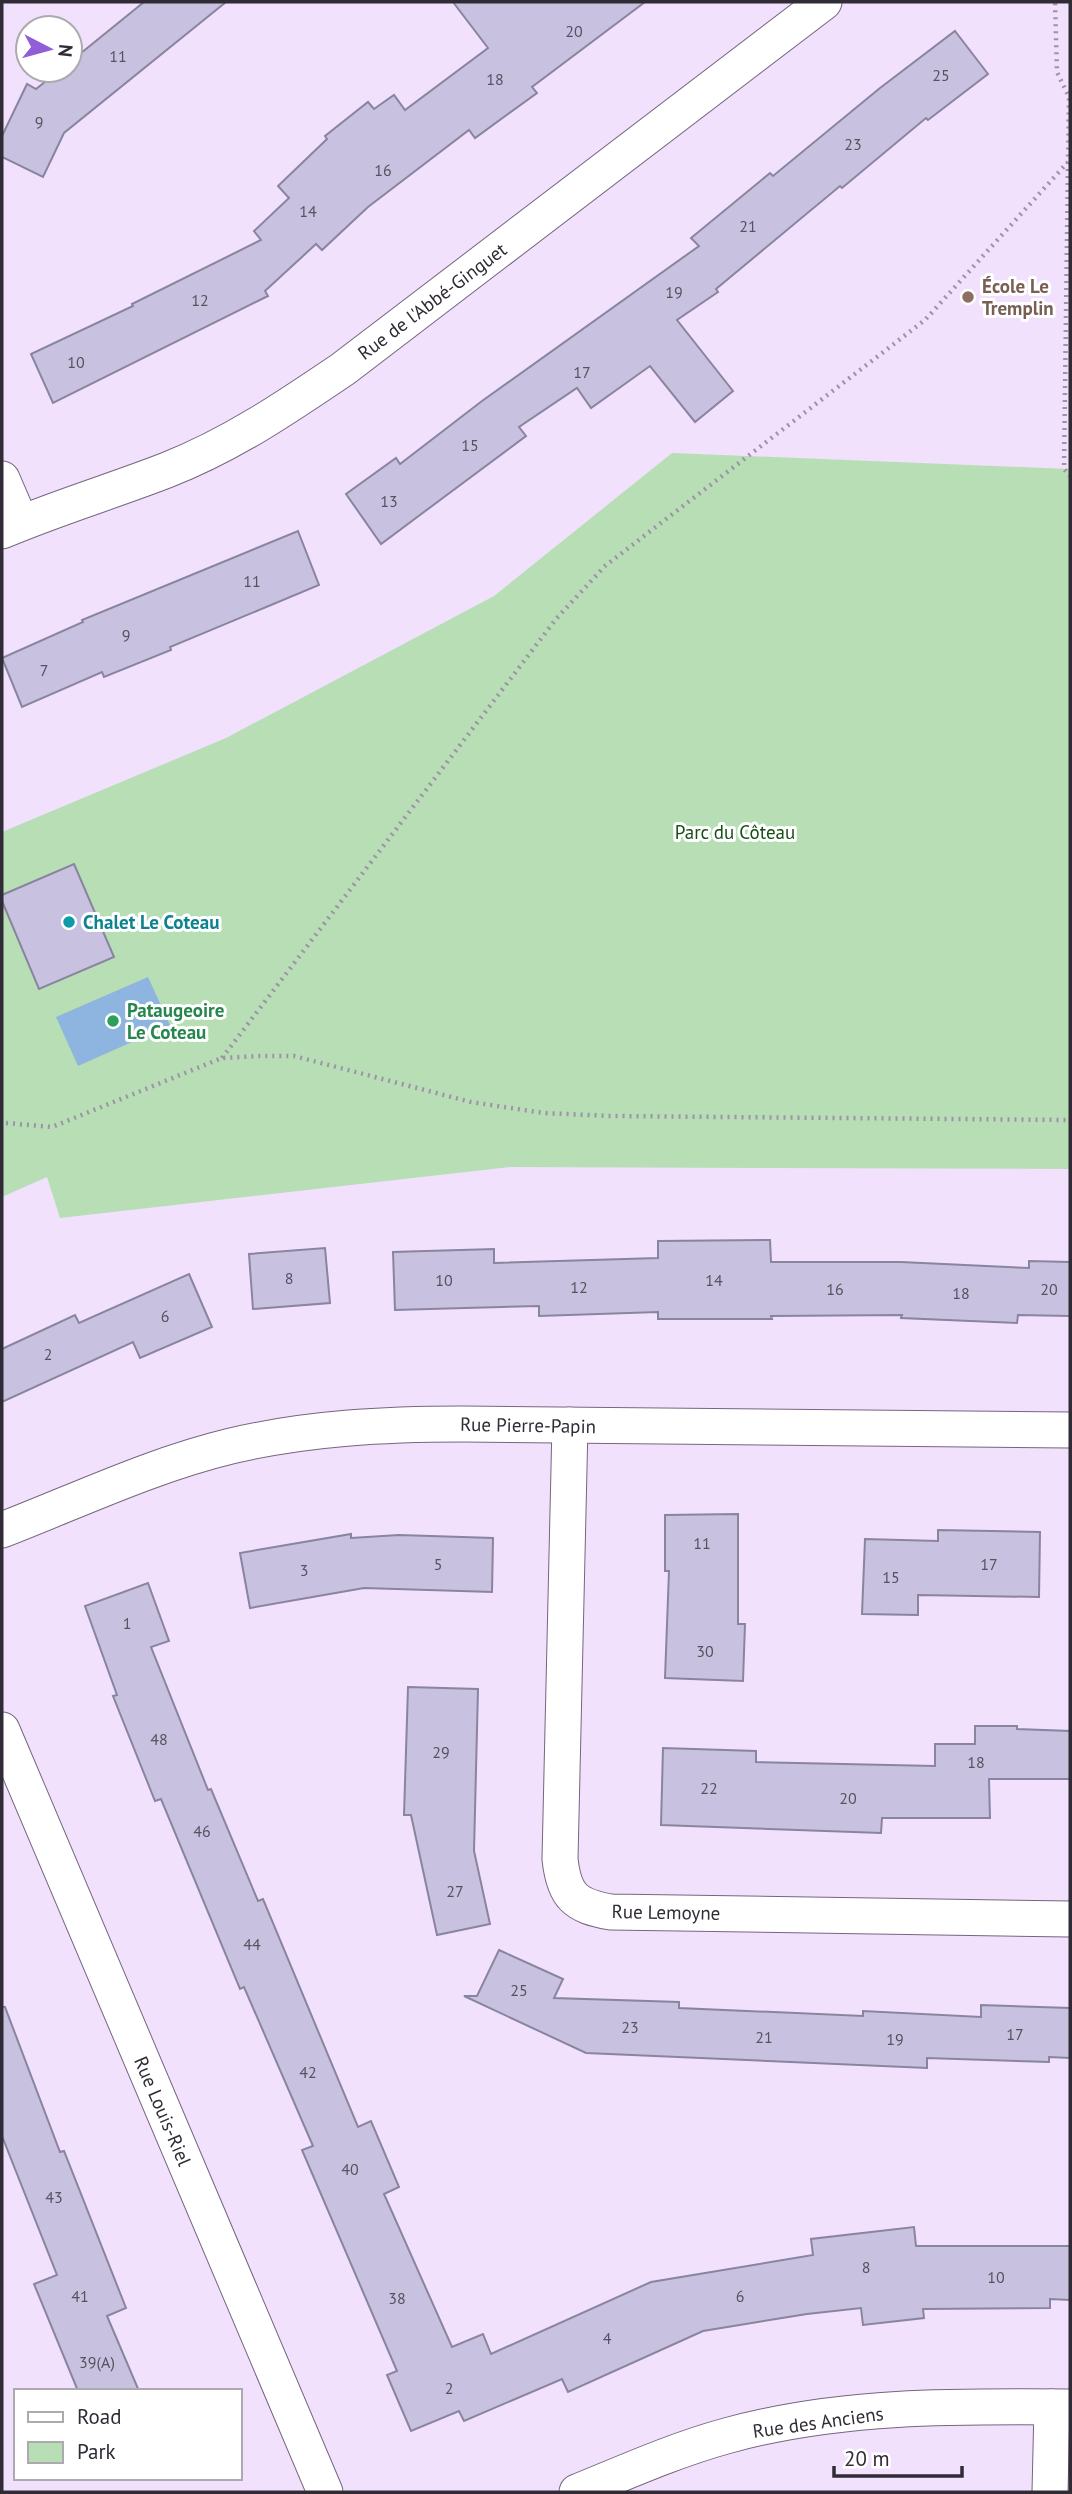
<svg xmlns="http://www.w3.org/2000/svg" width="1072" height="2494" font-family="'PT Sans',sans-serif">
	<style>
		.green { fill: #b8deb5 }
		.water { fill: #8eb5df }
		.building { fill: #c8c2e0; stroke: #89849f; stroke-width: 2 }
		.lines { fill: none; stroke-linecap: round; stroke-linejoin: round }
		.street-casing { stroke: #74667e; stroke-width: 37 }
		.path { stroke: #9e92a7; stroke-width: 4.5; stroke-dasharray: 2 5; stroke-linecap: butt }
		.street { stroke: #fff; stroke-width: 35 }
		.education-dot { fill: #8d6e63; stroke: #fff; stroke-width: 2.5 }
		.culture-dot { fill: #0f9aa8; stroke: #fff; stroke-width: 2.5 }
		.leisure-dot { fill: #2e9e5b; stroke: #fff; stroke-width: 2.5 }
		.labels { text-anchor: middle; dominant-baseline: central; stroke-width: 6; stroke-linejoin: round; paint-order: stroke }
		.number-label { font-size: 16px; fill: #575160 }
		.education-label { font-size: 19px; font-weight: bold; fill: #785e54; stroke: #fff; text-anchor: start }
		.street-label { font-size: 19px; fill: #312b36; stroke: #fff }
		.park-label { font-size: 19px; fill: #164e15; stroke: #fff }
		.culture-label { font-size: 19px; font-weight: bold; fill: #0d838f; stroke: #fff; text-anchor: start }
		.leisure-label { font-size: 19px; font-weight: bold; fill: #27864d; stroke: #fff; text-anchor: start }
	</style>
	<rect width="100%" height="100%" fill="#f1e1fd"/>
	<path class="green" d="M672,453L1070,469V1169L511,1167L60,1218L47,1177L2,1197V832L226,738L494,596Z"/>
	<path class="water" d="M148,977L170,1025L78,1066L56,1017Z"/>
	<g class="building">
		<path d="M144,2H226L64,133L43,177L2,157V136L27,84L36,89L60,70H70V62Z"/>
		<path d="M453,2H645L532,87L537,93L475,138L469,130L368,207L322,250L316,244L265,291L268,296L53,403L31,354L133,306L132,304L261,240L254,231L289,198L278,186L327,139L325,136L368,102L374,109L394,95L405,110L488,48Z"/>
		<path d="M955,31L988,74L928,120L926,118L842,188L840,186L716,289L718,292L677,320L733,391L695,422L650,366L591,408L577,388L519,427L526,436L381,544L346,494L396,458L400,464L482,401L699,246L691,238L770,173L773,176L880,88Z"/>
		<path d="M298,531L319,585L170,647L171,650L104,677L102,672L22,707L2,658L83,622L82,620Z"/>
		<path d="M74,864L114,957L39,989L2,901V895Z"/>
		<path d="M770,1240L771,1262H901L1029,1268V1261L1070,1262V1316L1018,1315L1017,1323L901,1318L902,1315L771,1316L772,1319H658V1312L539,1316V1306L395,1310L393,1252L494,1249V1263L658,1258V1241Z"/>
		<path d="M325,1248L330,1303L253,1309L249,1254Z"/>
		<path d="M189,1274L212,1327L140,1358L133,1342L2,1402V1349L75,1315L79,1323Z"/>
		<path d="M738,1514V1624H745L743,1681L665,1678L669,1571H665V1515Z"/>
		<path d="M938,1530L1040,1532L1039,1597L918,1595V1615L862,1614L865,1539L938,1541Z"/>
		<path d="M351,1534V1538L399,1535L493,1538L492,1592L364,1588L250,1608L240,1553Z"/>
		<path d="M148,1583L169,1641L151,1647L208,1790L211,1789L258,1901L263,1899L358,2127L371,2121L399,2187L384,2194L452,2347L483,2334L491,2354L651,2282L813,2255L811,2239L914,2227L916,2246H1070V2300L1050,2299V2308L923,2309L924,2318L863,2325L861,2308L807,2314L703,2331L568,2392L562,2379L464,2421L459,2411L411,2431L387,2375L397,2371L302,2150L313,2146L244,1987L240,1989L161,1799L155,1801L113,1696L117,1695L85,1606Z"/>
		<path d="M408,1687L478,1689L474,1851L490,1924L437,1935L411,1815H404Z"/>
		<path d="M975,1726H1017V1729L1070,1731V1779H989L990,1818H882L881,1833L661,1825L663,1748L756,1751V1762L935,1766V1744H975Z"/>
		<path d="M499,1950L563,1979L554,1998L679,2002V2008L863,2016V2011L981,2017V2005L1070,2008V2058L1049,2057V2062L927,2058V2068L586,2053L464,1996H477Z"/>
		<path d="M2,2007H5L60,2152L64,2151L126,2308L107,2316L139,2391H78L34,2284L57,2275L2,2136Z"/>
	</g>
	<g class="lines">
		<defs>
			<g id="street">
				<path d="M2,479L21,523"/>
				<path d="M2,531C56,508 113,491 167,470C231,445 287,407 343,369L824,2"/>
				<path d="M570,1425L560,1859C564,1896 575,1906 611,1912L1070,1919"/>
				<path d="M2,1530C77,1501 152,1465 231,1446C307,1428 385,1424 463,1424L1070,1430"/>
				<path d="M2,1730L325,2492"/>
				<path d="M577,2492C626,2472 675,2450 726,2436C837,2405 956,2406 1070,2407"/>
				<path d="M1050,2492L1052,2407"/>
			</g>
		</defs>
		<use href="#street" class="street-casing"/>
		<g class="path">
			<path d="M1068,162L1064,469L1070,476"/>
			<path d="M222,1058L556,619L605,566L925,320L1068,162L1069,97L1057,72L1055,2"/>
			<path d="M6,1123L52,1127L222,1058L259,1056H294L471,1102L544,1113L611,1116L1070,1120"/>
		</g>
		<use href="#street" class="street"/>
	</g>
	<circle class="education-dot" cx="968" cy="297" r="7"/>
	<circle class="culture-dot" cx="69" cy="922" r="7"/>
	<circle class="leisure-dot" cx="113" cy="1021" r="7"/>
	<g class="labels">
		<g class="number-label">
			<text x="574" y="31">20</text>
			<text x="118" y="56">11</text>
			<text x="941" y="75">25</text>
			<text x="495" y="79">18</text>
			<text x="39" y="122">9</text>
			<text x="853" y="144">23</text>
			<text x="383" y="170">16</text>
			<text x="308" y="211">14</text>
			<text x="748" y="226">21</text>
			<text x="674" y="292">19</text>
			<text x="200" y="300">12</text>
			<text x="76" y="362">10</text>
			<text x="582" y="372">17</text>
			<text x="470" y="445">15</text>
			<text x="389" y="501">13</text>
			<text x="252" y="581">11</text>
			<text x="126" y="635">9</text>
			<text x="44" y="670">7</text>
			<text x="289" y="1278">8</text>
			<text x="444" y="1280">10</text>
			<text x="714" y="1280">14</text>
			<text x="579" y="1287">12</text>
			<text x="835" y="1289">16</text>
			<text x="1049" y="1289">20</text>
			<text x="961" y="1293">18</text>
			<text x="165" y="1316">6</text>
			<text x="48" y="1354">2</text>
			<text x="702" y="1543">11</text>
			<text x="438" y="1564">5</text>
			<text x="989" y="1564">17</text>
			<text x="304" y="1570">3</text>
			<text x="891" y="1577">15</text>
			<text x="127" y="1623">1</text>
			<text x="705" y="1651">30</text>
			<text x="159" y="1739">48</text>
			<text x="441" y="1752">29</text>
			<text x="976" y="1762">18</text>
			<text x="709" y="1788">22</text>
			<text x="848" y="1798">20</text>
			<text x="202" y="1831">46</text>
			<text x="455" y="1891">27</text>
			<text x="252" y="1944">44</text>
			<text x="519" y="1990">25</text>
			<text x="630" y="2027">23</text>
			<text x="1015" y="2034">17</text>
			<text x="764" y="2037">21</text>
			<text x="895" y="2039">19</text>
			<text x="308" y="2072">42</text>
			<text x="350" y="2169">40</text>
			<text x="54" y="2197">43</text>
			<text x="866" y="2267">8</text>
			<text x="996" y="2277">10</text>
			<text x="80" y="2296">41</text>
			<text x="740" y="2296">6</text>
			<text x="397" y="2298">38</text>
			<text x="607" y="2338">4</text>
			<text x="97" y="2362">39(A)</text>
			<text x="449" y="2388">2</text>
		</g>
		<g class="education-label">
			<text x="982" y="286">École Le<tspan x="982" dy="22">Tremplin</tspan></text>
		</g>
		<g class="street-label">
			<text transform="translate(432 301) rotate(-37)">Rue de l'Abbé-Ginguet</text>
			<text transform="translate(528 1425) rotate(1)">Rue Pierre-Papin</text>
			<text transform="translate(666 1912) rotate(1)">Rue Lemoyne</text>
			<text transform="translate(163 2111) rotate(67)">Rue Louis-Riel</text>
			<text transform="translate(818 2422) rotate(-8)">Rue des Anciens</text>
		</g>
		<g class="park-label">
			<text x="735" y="832">Parc du Côteau</text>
		</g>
		<g class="culture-label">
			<text x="83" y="922">Chalet Le Coteau</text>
		</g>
		<g class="leisure-label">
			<text x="127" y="1010">Pataugeoire<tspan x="127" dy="22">Le Coteau</tspan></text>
		</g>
	</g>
	<rect width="1072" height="2494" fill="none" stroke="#312b36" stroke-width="7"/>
	<rect x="14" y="2389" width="228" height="91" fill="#ffffff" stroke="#adaaaf" stroke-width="2"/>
	<rect x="28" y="2412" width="35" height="10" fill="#ffffff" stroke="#adaaaf" stroke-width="2"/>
	<text x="77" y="2424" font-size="21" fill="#312b36">Road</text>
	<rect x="28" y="2442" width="35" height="21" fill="#b8deb5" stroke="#adaaaf" stroke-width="2"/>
	<text x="77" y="2459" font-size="21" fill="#312b36">Park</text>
	<g transform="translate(49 49) rotate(96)"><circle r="33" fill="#ffffff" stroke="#adaaaf" stroke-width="2"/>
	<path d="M0-5L12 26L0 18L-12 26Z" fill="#915ed7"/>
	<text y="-10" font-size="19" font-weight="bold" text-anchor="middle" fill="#312b36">N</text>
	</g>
	<path d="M834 2466v10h128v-10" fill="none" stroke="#312b36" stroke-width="3.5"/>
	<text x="844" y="2466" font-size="21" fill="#312b36" stroke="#ffffff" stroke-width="5" paint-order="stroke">20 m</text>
</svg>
